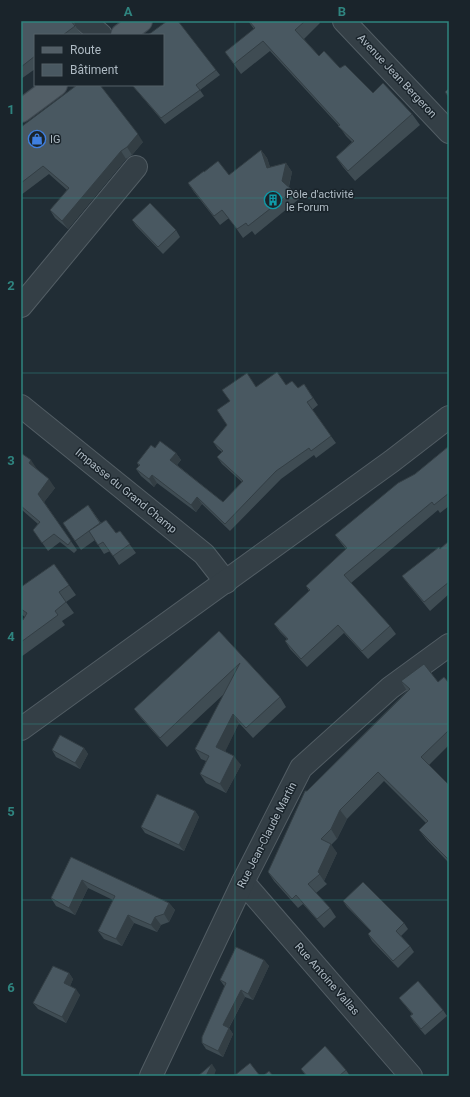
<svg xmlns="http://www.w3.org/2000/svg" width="470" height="1097" font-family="Roboto,sans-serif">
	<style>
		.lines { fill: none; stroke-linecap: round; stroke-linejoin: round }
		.minor-casing { stroke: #525d64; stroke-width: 24 }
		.major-casing { stroke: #3e4850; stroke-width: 24 }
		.minor { stroke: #343f46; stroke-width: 22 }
		.major { stroke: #525e66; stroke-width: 22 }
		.wall { fill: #3f4c53 }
		.shaded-wall { fill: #333e44 }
		.building { fill: #495861; stroke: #333e44 }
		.grid { fill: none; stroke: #2f847f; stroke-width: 1; stroke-opacity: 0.55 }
		.labels { text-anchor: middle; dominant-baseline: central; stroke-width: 3; stroke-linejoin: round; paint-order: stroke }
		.street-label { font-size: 11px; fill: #aebac3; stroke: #1a242b }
		.poi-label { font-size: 11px; fill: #aebac3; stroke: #1a242b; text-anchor: start }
		.neatline { fill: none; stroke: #2f847f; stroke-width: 1.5 }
		.grid-label { font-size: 13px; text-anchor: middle; font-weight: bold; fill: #2f847f }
	</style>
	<rect width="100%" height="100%" fill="#212d35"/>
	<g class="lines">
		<defs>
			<g id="minor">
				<path d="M85,21L101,35"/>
				<path d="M344,21L449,132"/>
				<path d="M21,306L136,167"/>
				<path d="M21,406L204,554L226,582"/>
				<path d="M21,729L392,461L449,417"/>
				<path d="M243,882L411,1076"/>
				<path d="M151,1076L243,882L301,768L390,688L449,645"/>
			</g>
			<g id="major">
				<path d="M122,35L141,21"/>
				<path d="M21,111L56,85"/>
			</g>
		</defs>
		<use href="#minor" class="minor-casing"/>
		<use href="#major" class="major-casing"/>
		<use href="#minor" class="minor"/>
		<use href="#major" class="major"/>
	</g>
	<g class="wall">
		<path d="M21,21H73V23L81,34L80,35H35V69L21,79Z"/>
		<path d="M248,21H319L320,23L304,39L319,56L340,68L373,93L412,114L420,125L355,181L343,167L336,157L352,142L346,136L339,126L270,51L241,74L225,52L254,29Z"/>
		<path d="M216,70L220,75L200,90L204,96L165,124L132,85H163Z"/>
		<path d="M21,127L143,142L132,155L126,159L68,229L55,218L50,210L67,190L49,174L21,195Z"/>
		<path d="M261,150L267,158L270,167L286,163L292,172L289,187L293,191L299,199L255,235L252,231L243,238L229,218L220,225L194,192L188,183L204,172L229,175Z"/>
		<path d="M132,220L176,230L180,237L163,254L136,226Z"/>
		<path d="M304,384L318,405L312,410L336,443L316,458L314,455L281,479L230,531L202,504L196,512L157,483L154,487L141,476L136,469L139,466L137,463L155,448L176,453L181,460L177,465L223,502L242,482L222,464L217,457L222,452L218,449L213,442L227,425L256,387L286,385L298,388Z"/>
		<path d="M449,446V506L440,513L438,510L351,583L390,626L396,634L368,659L344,633L307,667L290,649L285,641L287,639L280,632L274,624L309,591L306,586L346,549L341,543L335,535L415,474Z"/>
		<path d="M21,453L55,488L44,502L77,550L74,553L60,542L48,551L33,530L38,524L22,510L21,511Z"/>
		<path d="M88,505L101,523L116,533L120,531L136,553L119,565L110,551L104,554L95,540L81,550L63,523Z"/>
		<path d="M449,541V594L430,611L408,584L402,576L440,549Z"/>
		<path d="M54,564L76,595L66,602L74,613L62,621L65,625L21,657V619L23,620L25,617L21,614V587Z"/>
		<path d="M219,631L280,697L286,707L253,738L239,723L225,751L241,765L226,793L206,783L200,774L206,761L201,759L195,749L224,694L167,747L141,718L134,709Z"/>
		<path d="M401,681L438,682L449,683V745L429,765L449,785V863L426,839L419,830L426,823L384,781L347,819L337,839L331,845L337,853L324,881L327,884L316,893L330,908L336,917L324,928L303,904L298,908L274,881L268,872L307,791L407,691Z"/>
		<path d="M84,748L88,754L80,769L56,757L52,750Z"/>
		<path d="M195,811L199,817L184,851L145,833L141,827Z"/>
		<path d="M71,857L169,903L175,910L169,922L161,925L157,932L134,923L122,946L104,939L98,931L113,900L88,888L75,915L56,906L51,898Z"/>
		<path d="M343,901L404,923L408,929L401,936L410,946L414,952L398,968L372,941L368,934L371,931L347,907Z"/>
		<path d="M264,960L269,966L253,1000L245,997L229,1028L233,1034L223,1057L206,1049L202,1043L225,987L220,980Z"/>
		<path d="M69,973L73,979L70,986L80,995L66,1023L38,1009L33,1003Z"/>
		<path d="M399,998L443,1010L447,1016L425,1035L414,1022L410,1016L412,1014Z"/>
		<path d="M301,1069L346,1070L350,1076H306Z"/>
	</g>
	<g class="shaded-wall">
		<path d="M138,134L143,142L132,155L127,147Z"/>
		<path d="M261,150L267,158L273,176L267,168Z"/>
		<path d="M121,151L126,159L68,229L62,221Z"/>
		<path d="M286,163L292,172L288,189L282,181Z"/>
		<path d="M176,453L181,460L175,467L170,460Z"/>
		<path d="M31,460L37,469L35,472L29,463Z"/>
		<path d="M152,475L157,483L154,487L149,479Z"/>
		<path d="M49,479L55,488L44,502L38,494Z"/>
		<path d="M197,497L202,504L196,512L191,505Z"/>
		<path d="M233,714L239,723L223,756L216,747Z"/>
		<path d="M84,748L88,754L80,769L75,763Z"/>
		<path d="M234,756L241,765L226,793L220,784Z"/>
		<path d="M340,810L347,819L337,839L331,829Z"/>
		<path d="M195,811L199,817L184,851L179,845Z"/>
		<path d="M331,844L337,853L324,881L318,872Z"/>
		<path d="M82,880L88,888L75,915L69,908Z"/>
		<path d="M169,903L175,910L169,922L164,914Z"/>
		<path d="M128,915L134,923L122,946L116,939Z"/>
		<path d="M155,917L161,925L157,932L151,925Z"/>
		<path d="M264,960L269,966L253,1000L248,994Z"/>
		<path d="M69,973L73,979L69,989L64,983Z"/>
		<path d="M76,989L80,995L66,1023L62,1017Z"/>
		<path d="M241,990L245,997L227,1031L223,1025Z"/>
		<path d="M229,1028L233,1034L223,1057L218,1051Z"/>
		<path d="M212,1064L216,1070L214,1076H206Z"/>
	</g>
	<g class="building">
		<path d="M21,21H71L75,26L63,35H35V56L21,67Z"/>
		<path d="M167,21H178L216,70L196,85L200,90L161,118L132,85H163V35H148Z"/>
		<path d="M249,21H305L295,30L319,56L324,51L340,68L345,65L373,93L383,83L412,114L348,171L336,157L354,141L338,126L340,125L263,41L234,64L225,52L255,28Z"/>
		<path d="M77,85H100L138,134L127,147L121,151L62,221L50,210L69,188L43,166L21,183V127Z"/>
		<path d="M449,88V97L445,92Z"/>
		<path d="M261,150L267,168L286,163L282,181L293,191L248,226L246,223L237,229L222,210L214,216L188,183L204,171V172L218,161L229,175Z"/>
		<path d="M150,203L176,230L158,247L132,220Z"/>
		<path d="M277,372L286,385L292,381L298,388L304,384L313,398L307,402L331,436L311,451L309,448L276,471L225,524L197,497L191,505L152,475L149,479L136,469L140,465L137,463L151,445L155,448L160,441L176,453L170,460L223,502L243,481L217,457L223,451L213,442L227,425L217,410L230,401L222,390L247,373L256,387Z"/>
		<path d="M449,446V493L434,505L432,502L344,575L390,626L362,651L338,625L301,659L285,641L288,639L274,624L310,590L306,586L347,548L335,535L398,483L415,474Z"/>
		<path d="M21,453L31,460L29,463L49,479L38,494L71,541L68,545L54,534L42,543L33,530L40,522L21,506Z"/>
		<path d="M88,505L100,523L75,541L63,523Z"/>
		<path d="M106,520L116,533L120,531L130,544L113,556L103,542L98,545L89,531Z"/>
		<path d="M449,541V582L424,602L402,576L439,547L440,549Z"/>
		<path d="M54,564L69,585L59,592L66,602L55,611L58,615L21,642V619L23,620L27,613L21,609V587Z"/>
		<path d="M219,631L280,697L246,728L233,714L216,747L234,756L220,784L200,774L209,756L195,749L240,663L160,738L134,709Z"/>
		<path d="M424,664L438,682L444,677L449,683V730L421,757L449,785V860L419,830L428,821L378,772L340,810L331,829L321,839L331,844L318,872L320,874L308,884L330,908L317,919L296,895L292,899L268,872L305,791H307L410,689L401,681Z"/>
		<path d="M60,735L84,748L75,763L52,750Z"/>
		<path d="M157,794L195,811L179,845L141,827Z"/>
		<path d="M71,857L169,903L164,914L155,917L151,925L128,915L116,939L98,931L115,896L82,880L69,908L51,898Z"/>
		<path d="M363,882L404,923L396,931L410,946L393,961L368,934L371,931L343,901Z"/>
		<path d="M236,947L264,960L248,994L241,990L223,1025L229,1028L218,1051L202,1043V1037L226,983L220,980Z"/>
		<path d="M53,966L69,973L64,983L76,989L62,1017L33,1003Z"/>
		<path d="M418,981L443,1010L421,1029L410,1016L413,1014L399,998Z"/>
		<path d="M325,1046L346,1070L339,1076H307L301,1069Z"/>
		<path d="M250,1063L260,1076H234Z"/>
		<path d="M212,1064L206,1076H198Z"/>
		<path d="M269,1071L273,1076H263Z"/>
	</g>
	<path class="grid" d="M235,21V1076M21,198H449M21,373H449M21,548H449M21,724H449M21,900H449"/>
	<defs>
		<symbol id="shop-ring" viewBox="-11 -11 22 22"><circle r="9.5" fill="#1a242b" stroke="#3f7fe0" stroke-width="1.5"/><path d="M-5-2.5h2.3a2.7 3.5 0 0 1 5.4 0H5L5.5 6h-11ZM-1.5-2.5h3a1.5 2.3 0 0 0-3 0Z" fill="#3f7fe0"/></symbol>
		<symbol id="building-ring" viewBox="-11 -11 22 22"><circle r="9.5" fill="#1a242b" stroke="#0f9aa8" stroke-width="1.5"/><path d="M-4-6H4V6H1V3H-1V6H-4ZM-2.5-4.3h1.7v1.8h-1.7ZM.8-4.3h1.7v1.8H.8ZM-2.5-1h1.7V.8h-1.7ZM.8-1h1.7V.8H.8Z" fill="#0f9aa8"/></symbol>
	</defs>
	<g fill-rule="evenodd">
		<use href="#shop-ring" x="27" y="129" width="20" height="20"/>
		<use href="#building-ring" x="263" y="190" width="20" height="20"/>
	</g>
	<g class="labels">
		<g class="street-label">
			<text transform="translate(397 76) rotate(47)">Avenue Jean Bergeron</text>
			<text transform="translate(126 491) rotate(39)">Impasse du Grand Champ</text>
			<text transform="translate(267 835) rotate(-63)">Rue Jean-Claude Martin</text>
			<text transform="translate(327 979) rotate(49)">Rue Antoine Vallas</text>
		</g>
		<g class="poi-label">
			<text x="50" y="139">IG</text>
			<text x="286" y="194">Pôle d'activité<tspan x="286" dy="13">le Forum</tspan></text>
		</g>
	</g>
	<rect width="470" height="1097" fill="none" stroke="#1a242b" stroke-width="44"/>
	<rect x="34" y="34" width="130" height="52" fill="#1a242b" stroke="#556068"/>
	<rect x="42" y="47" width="20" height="6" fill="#525e66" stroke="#556068"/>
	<text x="70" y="54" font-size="12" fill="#aebac3">Route</text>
	<rect x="42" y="64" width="20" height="12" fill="#495861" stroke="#556068"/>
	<text x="70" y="74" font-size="12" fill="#aebac3">Bâtiment</text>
	<rect x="22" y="22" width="426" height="1053" class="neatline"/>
	<g class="grid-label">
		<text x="128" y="16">A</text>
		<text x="342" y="16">B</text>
		<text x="11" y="114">1</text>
		<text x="11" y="290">2</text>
		<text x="11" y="465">3</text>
		<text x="11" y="641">4</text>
		<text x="11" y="816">5</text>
		<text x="11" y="992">6</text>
	</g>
</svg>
